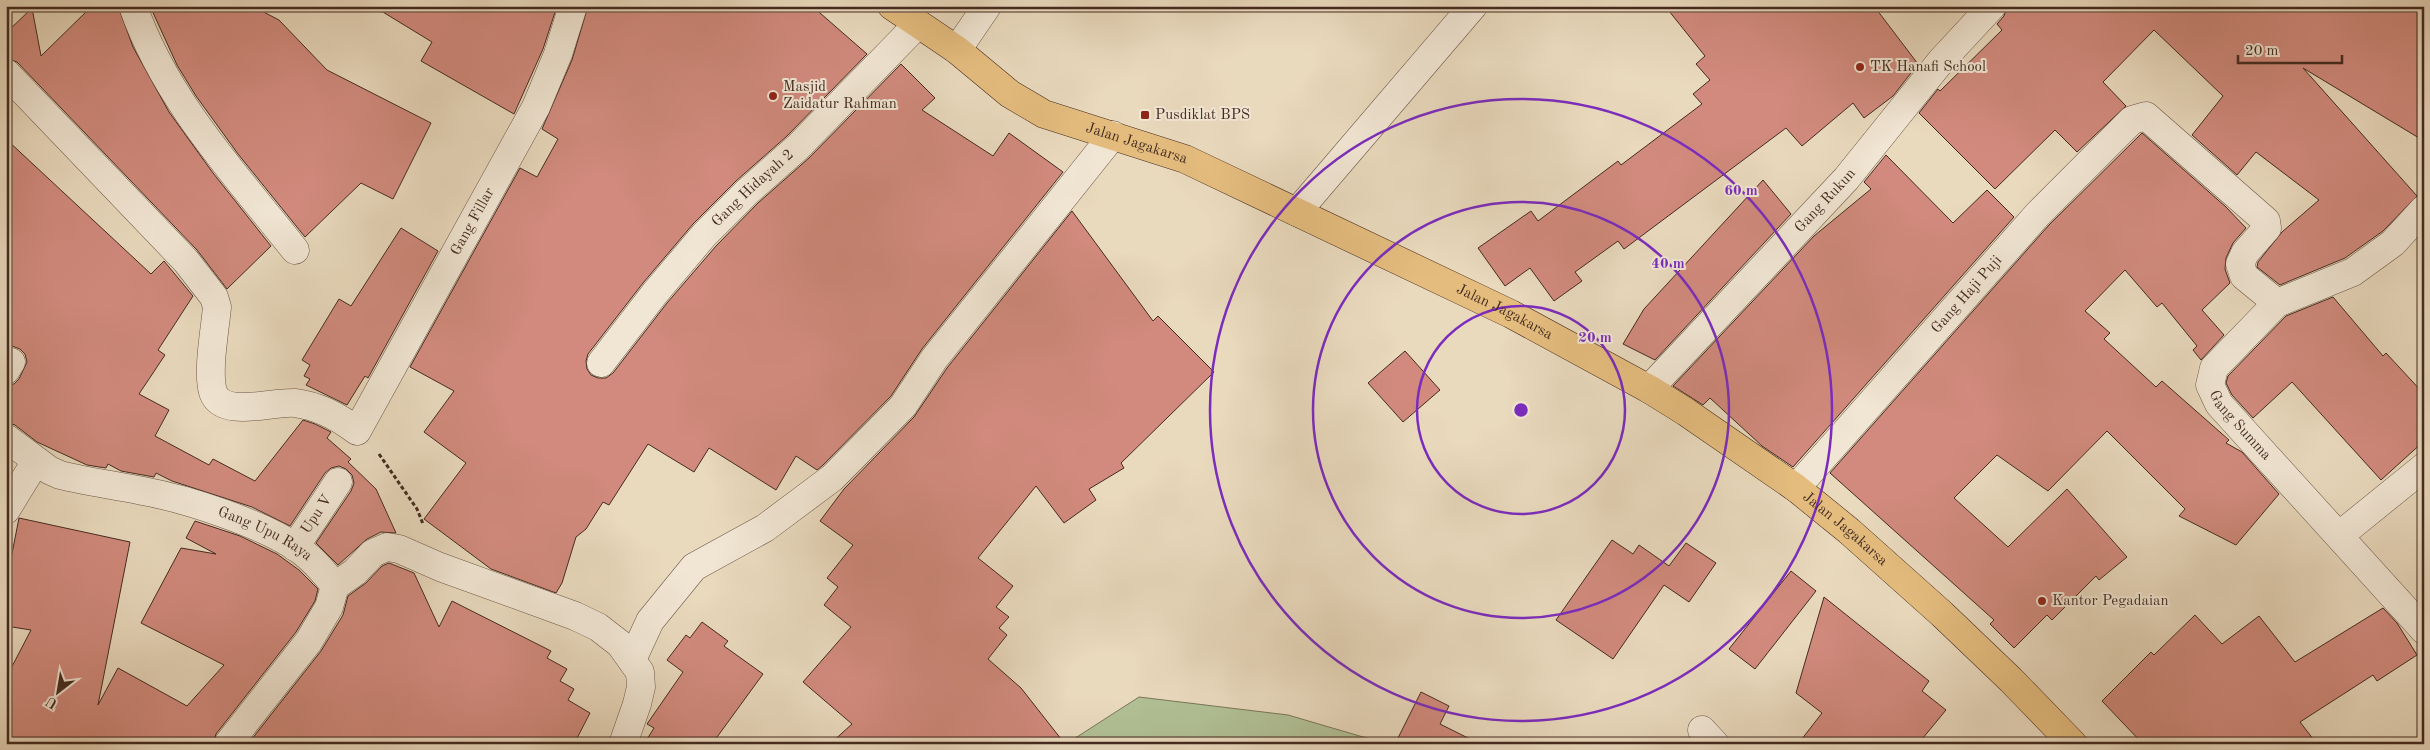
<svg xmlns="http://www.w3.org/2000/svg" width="2430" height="750" font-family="'Old Standard TT',serif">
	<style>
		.green { fill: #b1c095; stroke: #7a765a }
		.building { fill: #d18a7d; stroke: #442b20 }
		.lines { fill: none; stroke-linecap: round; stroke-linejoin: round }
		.minor-casing { stroke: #6d5647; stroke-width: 29 }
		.major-casing { stroke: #442b20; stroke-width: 29 }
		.path { stroke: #442b20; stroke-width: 3; stroke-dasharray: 4 2.5; stroke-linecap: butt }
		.minor { stroke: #f1e6d4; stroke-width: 28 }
		.major { stroke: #e4bc7e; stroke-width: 28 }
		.ring { fill: none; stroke: #7b2cbf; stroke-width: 2.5 }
		.poi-dot { fill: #8f2418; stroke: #f1e6d4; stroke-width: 2 }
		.labels { text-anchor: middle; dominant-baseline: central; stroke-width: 4; stroke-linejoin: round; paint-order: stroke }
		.poi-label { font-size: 15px; fill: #442b20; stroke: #f1e6d4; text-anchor: start }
		.street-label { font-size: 15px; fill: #442b20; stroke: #f1e6d4 }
		.centre { fill: #7b2cbf; stroke: #f1e6d4; stroke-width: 2.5 }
		.ring-label { font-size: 15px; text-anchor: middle; font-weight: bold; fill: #7b2cbf; stroke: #f1e6d4; stroke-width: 4; stroke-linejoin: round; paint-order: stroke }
	</style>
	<rect width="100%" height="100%" fill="#e9d9bd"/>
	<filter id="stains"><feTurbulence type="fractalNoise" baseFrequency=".004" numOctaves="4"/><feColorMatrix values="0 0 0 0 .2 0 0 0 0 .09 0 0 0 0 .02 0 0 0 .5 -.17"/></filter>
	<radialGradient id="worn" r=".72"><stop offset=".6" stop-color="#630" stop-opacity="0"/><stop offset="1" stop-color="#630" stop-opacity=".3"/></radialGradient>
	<path class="green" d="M1139,697L1288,715L1387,744H1066Z"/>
	<g class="building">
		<path d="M92,6H118L133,47L169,112L213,173L271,246L227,289L197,250L17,62L6,58V33L32,8L41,56Z"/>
		<path d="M150,6H252L279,20L327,70L431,123L393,199L361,183L305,237L238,154L196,96L177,65Z"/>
		<path d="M373,6H557L543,49L514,114L421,61L432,42Z"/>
		<path d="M588,6H812L867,54L787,136L736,181L693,224L643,283L588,354L586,361L587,369L591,375L598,378H606L613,373L667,303L716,246L758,203L809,158L901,64L935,98L922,110L993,156L1009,133L1063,172L922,349L891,396L822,466L817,470L796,456L776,490L709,448L694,472L648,444L609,505L603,502L586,529L576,537L562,583L556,593L491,569L424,519L466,463L424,432L454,391L410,367L520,168L537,177L558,139L542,129L572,60Z"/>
		<path d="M1665,6H1874L1918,64L1893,96L1864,118L1853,103L1802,146L1786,128L1624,249L1618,241L1575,272L1582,281L1554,301L1530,268L1505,286L1478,248L1531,211L1538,221L1618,161L1621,165L1702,104L1693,94L1710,80L1696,64L1705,56Z"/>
		<path d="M2007,6H2424V141L2303,68L2417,196L2383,231L2345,258L2280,285L2257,267L2258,262L2282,232L2319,200L2256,152L2237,175L2192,135L2223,96L2154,30L2103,82L2126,106L2077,152L2055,130L1995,189L1919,113L1938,89L1940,91L2002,30L1997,24L2004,16Z"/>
		<path d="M2142,133L2226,207L2246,228L2233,243L2226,258L2225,269L2230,283L2202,310L2224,335L2201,360L2193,350L2197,346L2162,303L2157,307L2125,270L2085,311L2110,333L2104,339L2156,387L2162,381L2229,440L2226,443L2242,452L2279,494L2236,545L2179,516L2185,509L2107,431L2048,491L1997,455L1954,498L2008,547L2067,489L2127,557L2099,580L2096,576L2052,620L2047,615L2014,648L1990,624L1994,620L1830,473L2049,225Z"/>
		<path d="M6,139L151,274L164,261L193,296L158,350L165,355L139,394L169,410L155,436L209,465L213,459L255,481L303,420L315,424L331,432L327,438L351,459L348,462L376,489L396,533L381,532L367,539L338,565L316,543L351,491L354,483L352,475L346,469L339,466L331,468L325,473L290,526L252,507L172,481L156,473L154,477L121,471L108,464L106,468L87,465L37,442L15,425L6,422V386L14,384L19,379L27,362L25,354L20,349L12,346L6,348Z"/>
		<path d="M1886,155L1953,223L1987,190L2014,217L1793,467L1762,446L1710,398L1703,405L1673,386L1814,236L1871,189L1864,182Z"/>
		<path d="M1763,180L1791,214L1655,360L1623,344L1644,309Z"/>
		<path d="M1072,211L1153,321L1158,316L1214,372L1121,463L1124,468L1089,489L1096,500L1064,523L1036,486L978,558L1013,586L996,607L1009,617L999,628L1007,635L988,659L1021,688L1065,744H830L852,724L803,682L851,627L824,605L838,587L827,578L853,545L820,521L844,489L914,417L947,368Z"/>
		<path d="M401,228L438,251L368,378L365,376L347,405L306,385L310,379L304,376L310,365L302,360L339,299L351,306Z"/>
		<path d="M2333,297L2383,356L2386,353L2424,394V441L2381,480L2292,382L2253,418L2232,395L2226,383L2228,376L2286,316Z"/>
		<path d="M1405,351L1440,390L1403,422L1368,383Z"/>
		<path d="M19,518L130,542L98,705L118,668L187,706L224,665L141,623L181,548L216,554L186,538L195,521L240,536L277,554L299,570L318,589L315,601L296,632L216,734L213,744H6V678L31,630L6,626V584Z"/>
		<path d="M1612,540L1633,554L1639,545L1669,566L1686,543L1716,563L1689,602L1664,585L1613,659L1556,620Z"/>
		<path d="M389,563L414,573L439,627L452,601L551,651L547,658L567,669L560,681L574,689L568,700L590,713L574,744H248L321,651L343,615L348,596L366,583L382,566Z"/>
		<path d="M1791,571L1816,591L1755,669L1729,649Z"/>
		<path d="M1824,597L1929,681L1922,691L1946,710L1918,744H1798L1822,713L1796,693Z"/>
		<path d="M2383,608L2397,623L2417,655L2377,681L2373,675L2300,722L2317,744H2143L2102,701L2151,652L2154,655L2195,615L2222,644L2259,616L2295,662Z"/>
		<path d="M702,622L728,641L724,646L763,674L712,744H644L654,728L647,724L683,672L667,660L686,635L690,638Z"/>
		<path d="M1421,692L1449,706L1440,724L1480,744H1395Z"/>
	</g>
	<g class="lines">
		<defs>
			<g id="minor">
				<path d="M133,6C165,99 235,174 295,250"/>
				<path d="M957,50L987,6"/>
				<path id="s1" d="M6,73L186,261L214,297L217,307C215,330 207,371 213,392C222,419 274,401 295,403C319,406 339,417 357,431L536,107L558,54L573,6"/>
				<path id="s2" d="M2424,209L2393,243L2353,272L2277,303L2214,368L2210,385L2219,404L2424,630"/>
				<path d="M1297,212L1473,6"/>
				<path id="s3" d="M601,363L655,293L704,235L747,192L798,147L917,25"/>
				<path d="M6,370L11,362"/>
				<path id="s4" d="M1649,389L1846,179L1941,61L1992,6"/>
				<path id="s5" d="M6,438L49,470L60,475C88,482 115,485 143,491C187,499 264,524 300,550C314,560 324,572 335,586"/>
				<path id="s6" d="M1796,488L2038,214L2132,120L2146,116L2266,221L2267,228L2245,253L2240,264L2244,276L2277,303"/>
				<path d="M6,510L36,461"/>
				<path d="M2340,535L2424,467"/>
				<path id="s7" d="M295,547L338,482"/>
				<path d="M335,586L355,572L373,553L387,547L399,549L440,567L575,616L598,627L620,644L640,672L641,687L637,704L623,744"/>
				<path d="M632,660L650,621L694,567L765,528L832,478L903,406L934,359L1113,135"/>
				<path d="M1702,730L1715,744"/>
				<path d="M228,744L309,641L329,607L335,586"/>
			</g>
			<g id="major">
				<path id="s8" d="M892,6L957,50L1010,94L1044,114L1185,159L1511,314L1649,389L1686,412L1796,488L1849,531L1942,614L2011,680L2073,744"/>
			</g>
		</defs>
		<use href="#minor" class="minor-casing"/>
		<use href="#major" class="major-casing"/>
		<path class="path" d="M379,454L417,509L423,524"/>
		<use href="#minor" class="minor"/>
		<use href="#major" class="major"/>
	</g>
	<g class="ring">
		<circle cx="1521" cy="410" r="104"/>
		<circle cx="1521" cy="410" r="208"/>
		<circle cx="1521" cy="410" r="311"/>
	</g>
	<g class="poi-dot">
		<circle cx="1860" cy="67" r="5"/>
		<circle cx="773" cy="96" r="5"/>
		<rect x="1140" y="110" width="10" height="10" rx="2.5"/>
		<circle cx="2042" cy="601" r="5"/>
	</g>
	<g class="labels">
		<g class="poi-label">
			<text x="1870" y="67">TK Hanafi School</text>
			<text x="783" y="87">Masjid<tspan x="783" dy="17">Zaidatur Rahman</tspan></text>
			<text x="1155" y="115">Pusdiklat BPS</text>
			<text x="2052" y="601">Kantor Pegadaian</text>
		</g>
		<g class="street-label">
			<text stroke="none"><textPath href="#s8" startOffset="284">Jalan Jagakarsa</textPath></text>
			<text stroke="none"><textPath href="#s3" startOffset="232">Gang Hidayah 2</textPath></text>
			<text stroke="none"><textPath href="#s4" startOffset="258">Gang Rukun</textPath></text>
			<text stroke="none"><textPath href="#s1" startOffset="798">Gang Fillar</textPath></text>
			<text stroke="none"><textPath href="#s6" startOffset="258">Gang Haji Puji</textPath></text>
			<text stroke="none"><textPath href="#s8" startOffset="689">Jalan Jagakarsa</textPath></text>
			<text stroke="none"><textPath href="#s2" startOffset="336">Gang Summa</textPath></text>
			<text stroke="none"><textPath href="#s7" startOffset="39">Upu V</textPath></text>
			<text stroke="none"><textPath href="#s8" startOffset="1094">Jalan Jagakarsa</textPath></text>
			<text stroke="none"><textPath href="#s5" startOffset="280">Gang Upu Raya</textPath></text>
		</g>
	</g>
	<circle cx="1521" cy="410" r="8" class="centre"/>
	<g class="ring-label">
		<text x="1741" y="195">60 m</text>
		<text x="1668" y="268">40 m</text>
		<text x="1595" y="342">20 m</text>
	</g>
	<rect width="2430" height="750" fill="none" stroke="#e9d9bd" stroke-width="25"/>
	<rect x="8" y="8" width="2415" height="735" fill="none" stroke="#442b20" stroke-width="2.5"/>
	<rect x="12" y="12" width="2405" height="725" fill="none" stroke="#442b20"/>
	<g transform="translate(58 692) rotate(211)" stroke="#f1e6d4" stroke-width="4" paint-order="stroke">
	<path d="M0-4L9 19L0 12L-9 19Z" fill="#442b20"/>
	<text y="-8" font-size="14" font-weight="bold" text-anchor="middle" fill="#442b20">U</text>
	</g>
	<path d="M2238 55v8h104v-8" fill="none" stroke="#442b20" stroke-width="2.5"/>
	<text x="2245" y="55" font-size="15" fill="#442b20" stroke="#f1e6d4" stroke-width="4" paint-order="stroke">20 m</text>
	<rect width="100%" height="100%" filter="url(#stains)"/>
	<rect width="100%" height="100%" fill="url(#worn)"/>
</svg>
